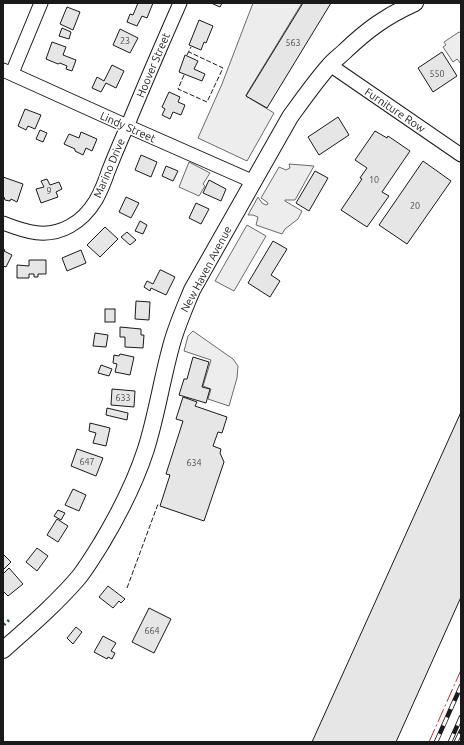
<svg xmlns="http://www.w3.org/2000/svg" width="464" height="745" font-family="Ubuntu,sans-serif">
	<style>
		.parking { fill: #ededed; stroke: #6a6a6a }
		.building { fill: #e6e6e6; stroke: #1a1a1a }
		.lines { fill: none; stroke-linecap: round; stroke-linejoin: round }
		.minor-casing { stroke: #1a1a1a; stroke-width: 15 }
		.major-casing { stroke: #1a1a1a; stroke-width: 18 }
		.minor { stroke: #fff; stroke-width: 13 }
		.major { stroke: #fff; stroke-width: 16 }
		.rail-casing { stroke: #1a1a1a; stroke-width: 4.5 }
		.rail { stroke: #fff; stroke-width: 3; stroke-dasharray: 9; stroke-linecap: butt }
		.hedge { stroke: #2b5a34; stroke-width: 3; stroke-dasharray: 2 3; stroke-linecap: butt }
		.fence { stroke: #1a1a1a; stroke-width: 1; stroke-dasharray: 5 2; stroke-linecap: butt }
		.power { stroke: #c62828; stroke-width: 1; stroke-dasharray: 14 3 2 3; stroke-linecap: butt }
		.labels { text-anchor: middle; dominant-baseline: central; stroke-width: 3; stroke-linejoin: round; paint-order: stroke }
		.number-label { font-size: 9px; fill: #4d4d4d }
		.street-label { font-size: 11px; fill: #1a1a1a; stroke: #fff }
	</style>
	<rect width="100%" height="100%" fill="#fff"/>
	<g class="parking">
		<path d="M253,3H302L246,95V96L274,113L247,161L198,138L222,84Z"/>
		<path d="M459,32L461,33V64L457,59L453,62L443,47L446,45L444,42Z"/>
		<path d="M189,162L210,173L203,184L205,186L199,196L179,187Z"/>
		<path d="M289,164L314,166L295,200H285V201L302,211L298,219L285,229L282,234L256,225L258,217L253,215H248L258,197L262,203L266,205L268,204L267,202L261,198L279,167L286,170L290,168Z"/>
		<path d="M247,225L266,236L234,291L215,281Z"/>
		<path d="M193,331L233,359L238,366L237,378L229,406L208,399L211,389L203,386L211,360L184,351L188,336Z"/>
	</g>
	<g class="building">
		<path d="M138,3H153L147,18L142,16L137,26L127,22L130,14L133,15Z"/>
		<path d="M211,3H222L220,7Z"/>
		<path d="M303,3H331L267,108L246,96Z"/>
		<path d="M67,7L80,12L73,30L60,24Z"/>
		<path d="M199,20L213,26L206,43L204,42L201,50L189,45Z"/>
		<path d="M62,28L71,32L69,39L59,36Z"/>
		<path d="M120,29L138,38L130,53L113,45Z"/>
		<path d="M52,42L66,47L63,55L76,60L72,71L66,69L67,66L60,63L58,64L46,59Z"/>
		<path d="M442,52L457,76L433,92L418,68Z"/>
		<path d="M185,55L198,61L194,69L205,74L202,81L179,72Z"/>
		<path d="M112,65L124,71L116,88L106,83L101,92L92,88L97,77L104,81Z"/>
		<path d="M169,92L180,97L178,102L185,105L181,115L173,112L170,119L162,115L165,109L162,107Z"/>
		<path d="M25,109L41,115L35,129L28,126L26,130L18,126Z"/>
		<path d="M338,117L349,135L319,155L308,137Z"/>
		<path d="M40,130L47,133L43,142L36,139Z"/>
		<path d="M375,131L387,138L388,136L410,151L382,192L389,196L367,227L341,210L362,179L360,178L367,168L355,160Z"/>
		<path d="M81,132L97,139L92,151L86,148L83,155L75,151V149L64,144L69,134L79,138Z"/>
		<path d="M141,155L157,162L151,177L135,170Z"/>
		<path d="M423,161L451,181L407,244L379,225Z"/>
		<path d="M166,166L178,171L173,181L162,176Z"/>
		<path d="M315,171L328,178L309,211L296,203Z"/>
		<path d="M3,177L23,184L17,202L11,199L10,201L5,200L4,197H3Z"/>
		<path d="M47,179L50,185L59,182L62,189L56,192L58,197L41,203L36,189L44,187L41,181Z"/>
		<path d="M209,180L226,189L221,201L203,193Z"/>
		<path d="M126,197L139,203L131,218L119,212Z"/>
		<path d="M196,203L209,209L201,224L189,218Z"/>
		<path d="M140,221L147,225L143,234L135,231Z"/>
		<path d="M105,227L118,239L100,257L87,245Z"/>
		<path d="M127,232L136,240L130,245L121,237Z"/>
		<path d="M273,241L287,249L271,275L280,281L270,297L248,283Z"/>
		<path d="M3,249L5,250L4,251L12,255L6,267L3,266Z"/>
		<path d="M81,250L86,263L67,271L62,258Z"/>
		<path d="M29,260H46V274H38V277H34V274H29V278H17V265L29,266Z"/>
		<path d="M160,270H161L175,277L166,295L151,288L150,291L144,287L147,281L153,284Z"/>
		<path d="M136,301L150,302L149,320L135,319Z"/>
		<rect x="105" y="309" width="10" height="13"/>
		<path d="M120,327L141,329V335H144L143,348L125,347V337H120Z"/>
		<path d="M95,333L108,335L106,347L93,346Z"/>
		<path d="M120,354L134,357L130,375L115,372L117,364L113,363L114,355L119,356Z"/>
		<path d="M193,357L209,362L202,387L210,389L206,403L179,395L184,379H187Z"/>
		<path d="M101,365L112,369L109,376L98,373Z"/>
		<path d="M112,389L135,391L134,407L111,405Z"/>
		<path d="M183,397L197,402L195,406L227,417L222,433L218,432L213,446L221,449L220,453L224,462L204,521L160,506L170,475L166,474L183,421L176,419Z"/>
		<path d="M107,408L128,413L127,420L106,415Z"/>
		<path d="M461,412V597L396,742H312Z"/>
		<path d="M90,423L110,428L106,446L93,443L96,433L89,431Z"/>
		<path d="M77,449L103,458L96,476L71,466Z"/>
		<path d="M73,489L86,495L79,511L65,505Z"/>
		<path d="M58,510L65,513L61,520L54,516Z"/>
		<path d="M57,519L68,526L58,542L47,535Z"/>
		<path d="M37,548L48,556L37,571L26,562Z"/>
		<path d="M3,554L11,562L3,570Z"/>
		<path d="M9,568L23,584L8,596L3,591V574Z"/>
		<path d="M108,586L125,599L121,603L119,601L113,608L99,597Z"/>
		<path d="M149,608L171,619L154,653L132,642Z"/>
		<path d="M76,627L82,632L73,644L67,638Z"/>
		<path d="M103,636L116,643L111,651L115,653L112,659L108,657L107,659L94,652Z"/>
	</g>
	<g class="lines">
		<defs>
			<g id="minor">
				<path d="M330,65L461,155"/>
				<path d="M3,70L127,126L254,182"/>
				<path d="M12,73L41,3"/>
				<path d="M3,223C26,232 47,239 70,226C81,220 90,210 96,200C101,191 105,181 108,172C114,157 120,142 127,127C144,85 162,44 180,3"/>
			</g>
			<path id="major" d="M3,650C29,627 56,604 79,577C87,567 94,555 101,544C119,514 135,483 146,449C157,414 162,378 172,343C177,325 185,307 192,290L290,117C303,99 315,82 329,66C334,60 340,56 345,51C367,30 386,16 415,3"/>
		</defs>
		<use href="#minor" class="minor-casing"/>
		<use href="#major" class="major-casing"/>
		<use href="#minor" class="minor"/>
		<use href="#major" class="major"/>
		<defs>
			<g id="rail">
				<path d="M436,742L461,686"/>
				<path d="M450,742L461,717"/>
				<path d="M456,742L461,731"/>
			</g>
		</defs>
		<use href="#rail" class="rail-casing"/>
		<use href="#rail" class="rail"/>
		<path class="hedge" d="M4,625L9,620L8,618"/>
		<g class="fence">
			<path d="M187,55L191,47"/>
			<path d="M184,75L178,89L207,102L223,68L189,52"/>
			<path d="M127,588L158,504"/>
		</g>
		<path class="power" d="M429,742L461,670"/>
	</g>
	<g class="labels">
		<g class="number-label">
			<text x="125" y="41">23</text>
			<text x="293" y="43">563</text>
			<text x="437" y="74">550</text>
			<text x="374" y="180">10</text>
			<text x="49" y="191">9</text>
			<text x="415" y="206">20</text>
			<text x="123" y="398">633</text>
			<text x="87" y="462">647</text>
			<text x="194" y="463">634</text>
			<text x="152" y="631">664</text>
		</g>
		<g class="street-label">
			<text transform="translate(153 65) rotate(-67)">Hoover Street</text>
			<text transform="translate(395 110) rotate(34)">Furniture Row</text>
			<text transform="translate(128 127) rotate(24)">Lindy Street</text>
			<text transform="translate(109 168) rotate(-67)">Marino Drive</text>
			<text transform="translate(206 269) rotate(-62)">New Haven Avenue</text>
		</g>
	</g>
	<rect width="464" height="745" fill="none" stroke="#1a1a1a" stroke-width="8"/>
</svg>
